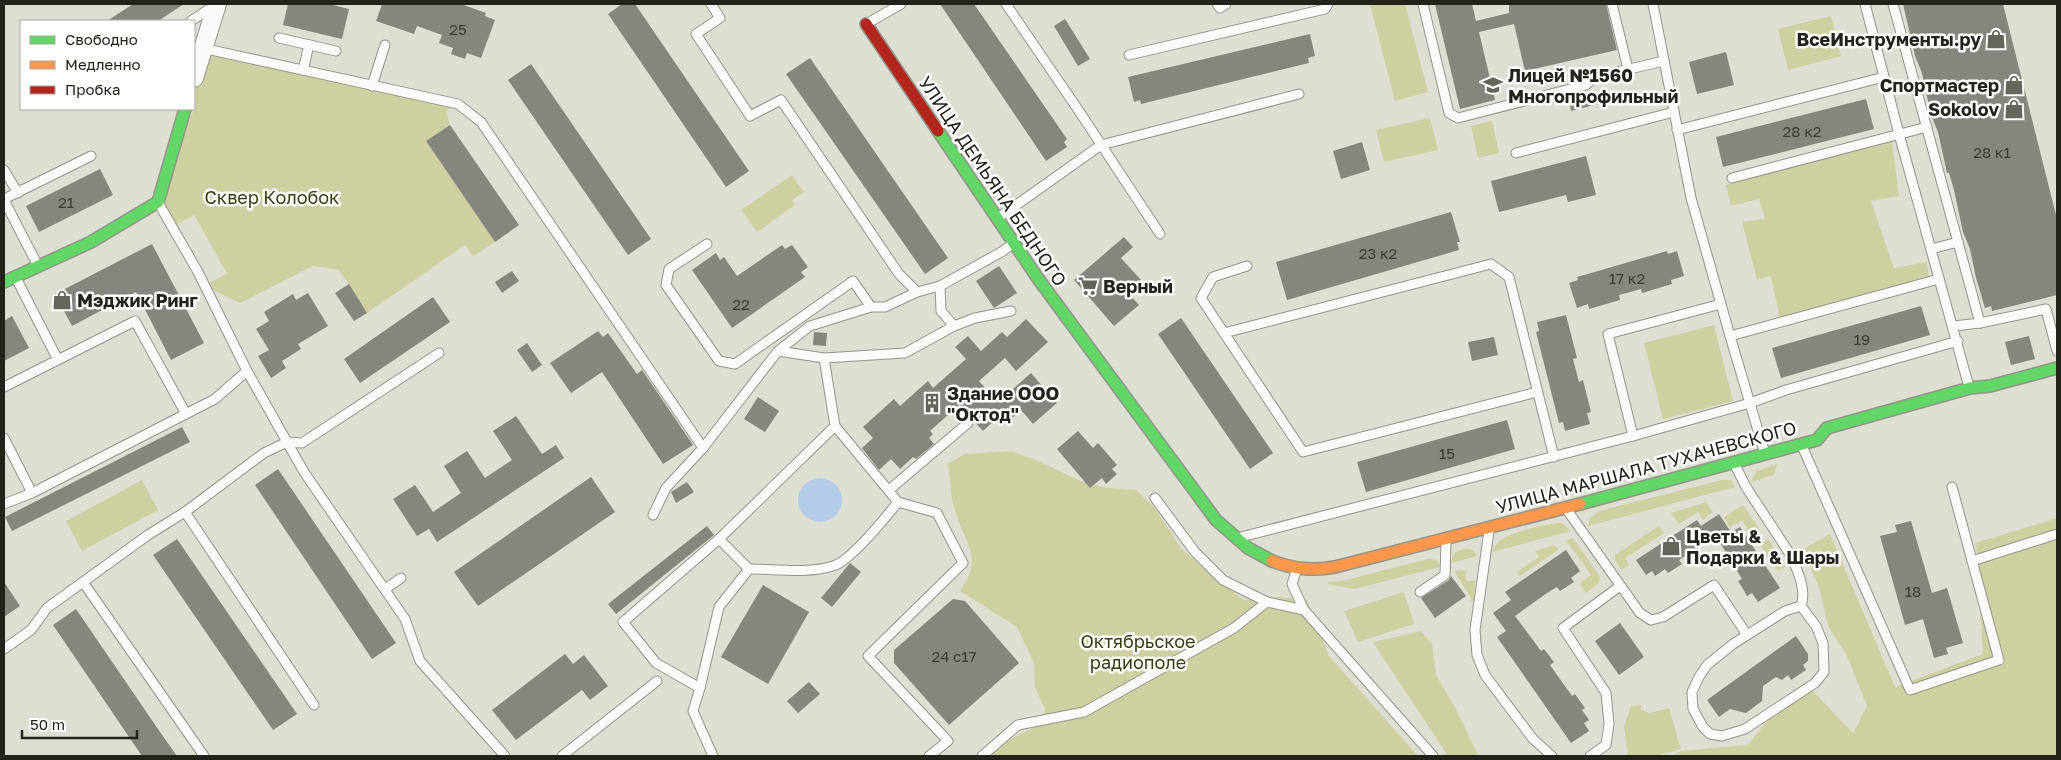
<svg xmlns="http://www.w3.org/2000/svg" width="2061" height="760" font-family="'Golos Text',sans-serif">
	<style>
		.green { fill: #ced0a0 }
		.water { fill: #b4cce9 }
		.building { fill: #85867d }
		.lines { fill: none; stroke-linecap: round; stroke-linejoin: round }
		.lane-casing { stroke: #93948a; stroke-width: 11 }
		.street-casing { stroke: #93948a; stroke-width: 20 }
		.fast-casing { stroke: #93948a; stroke-width: 14 }
		.slow-casing { stroke: #93948a; stroke-width: 14 }
		.jam-casing { stroke: #93948a; stroke-width: 14 }
		.lane { stroke: #fafaf8; stroke-width: 9 }
		.street { stroke: #fafaf8; stroke-width: 18 }
		.fast { stroke: #63d668; stroke-width: 11 }
		.slow { stroke: #ff974d; stroke-width: 11 }
		.jam { stroke: #b3261e; stroke-width: 11 }
		.labels { text-anchor: middle; dominant-baseline: central; stroke-width: 5; stroke-linejoin: round; paint-order: stroke }
		.number-label { font-size: 15px; fill: #3c3c34 }
		.poi-label { font-size: 18px; font-weight: bold; fill: #23231b; stroke: #fff; text-anchor: start }
		.street-label { font-size: 18px; fill: #23231b; stroke: #fff }
		.park-label { font-size: 18px; fill: #3a3b0f; stroke: #fff }
	</style>
	<rect width="100%" height="100%" fill="#dedfd3"/>
	<g class="green">
		<path d="M1370,4H1405L1428,92L1395,101Z"/>
		<path d="M1831,16L1841,56L1788,70L1778,29Z"/>
		<path d="M202,48L458,104L446,111L450,125L426,141L495,242L473,256L465,245L367,313L339,270L313,266L240,303L205,286L227,273L194,215L172,227L158,202L194,109V78Z"/>
		<path d="M1430,118L1438,150L1384,162L1376,130Z"/>
		<path d="M1492,121L1499,153L1478,158L1471,126Z"/>
		<path d="M1892,142L1899,196L1871,201L1894,268L1927,262L1929,279L1780,320L1771,276L1757,280L1742,222L1765,219L1759,199L1731,206L1726,185Z"/>
		<path d="M792,175L804,192L792,200L795,205L757,232L741,210Z"/>
		<path d="M1714,325L1733,401L1663,419L1644,343Z"/>
		<path d="M1011,451L1041,462L1078,480L1107,488L1136,490L1155,508L1181,548L1214,578L1244,600L1280,597L1307,600L1329,656L1418,756H977L1043,723L1045,709L1035,687L1034,663L1017,627L960,591C986,555 962,541 954,507C950,493 950,478 948,464L964,454Z"/>
		<path d="M1777,464L1774,475L1751,482L1756,471Z"/>
		<path d="M142,480L158,510L82,551L66,521Z"/>
		<path d="M1722,480H1731L1735,487L1588,526L1590,518L1599,511Z"/>
		<path d="M1706,502L1713,512L1703,520L1698,512L1679,524L1671,513Z"/>
		<path d="M1743,505L1760,530L1752,535L1742,520L1730,527L1724,517Z"/>
		<path d="M2057,518V756H1673L1681,751L1748,745L1769,718L1811,689L1853,733L1867,706L1847,656L1828,626L1819,587L1802,550L1830,534L1895,687L1983,654L1976,543Z"/>
		<path d="M1556,523H1562L1571,531L1492,552C1497,532 1538,527 1556,523Z"/>
		<path d="M1657,527H1660L1664,533L1625,558L1629,565L1621,570L1615,560V555Z"/>
		<path d="M1573,538L1600,577L1599,583L1586,593L1580,583L1591,575L1566,540Z"/>
		<path d="M1768,539L1786,566L1778,571L1760,545Z"/>
		<path d="M1555,545L1558,550L1520,576L1517,572L1539,557L1535,551Z"/>
		<path d="M1466,548L1473,550L1477,556L1451,563L1454,553Z"/>
		<path d="M1428,559L1437,560L1440,567L1355,589L1328,584V582L1342,581Z"/>
		<path d="M1465,570L1466,581H1475L1474,601H1471V598L1454,571Z"/>
		<path d="M1404,592L1414,624L1358,642L1344,611Z"/>
		<path d="M1421,631L1432,644L1436,675L1456,709L1477,753L1481,756H1448L1373,642Z"/>
		<path d="M1641,705V710L1650,713L1669,708L1681,749L1656,756H1628L1624,726L1631,706Z"/>
	</g>
	<circle class="water" cx="820" cy="500" r="22"/>
	<g class="building">
		<path d="M133,4H184L158,21H107Z"/>
		<path d="M288,4H329L349,9L342,39L283,25Z"/>
		<path d="M382,4H461L486,13L485,16L495,20L481,58L467,53L465,59L451,54L453,48L439,43L442,35L417,26L414,34L376,21Z"/>
		<path d="M622,4H635L749,171L726,187L608,14Z"/>
		<path d="M940,4H974L1067,139L1064,142L1067,147L1046,161Z"/>
		<path d="M1435,4H1472L1476,21L1509,13V4H1606L1617,50L1525,71L1514,24L1479,32L1495,100L1460,109Z"/>
		<path d="M1903,4H2003L2057,219V295L1992,311L1991,306L1985,308L1976,278L1970,249L1963,232L1954,190L1949,173H1947L1938,132L1931,115L1922,73L1915,56Z"/>
		<path d="M1065,19L1090,59L1078,66L1054,26Z"/>
		<path d="M1310,34L1315,56L1308,58L1309,63L1141,104L1140,100L1134,102L1128,77Z"/>
		<path d="M1726,52L1734,85L1697,94L1689,62Z"/>
		<path d="M810,58L948,258L925,274L786,74Z"/>
		<path d="M531,64L651,239L628,255L508,80Z"/>
		<path d="M1595,93L1598,104L1571,111L1569,99Z"/>
		<path d="M1866,99L1874,129L1723,167L1716,137Z"/>
		<path d="M450,125L519,225L495,242L426,141Z"/>
		<path d="M1362,142L1370,170L1341,179L1333,151Z"/>
		<path d="M1586,156L1596,195L1568,202L1566,195L1499,212L1491,181Z"/>
		<path d="M100,169L113,195L39,232L26,206Z"/>
		<path d="M1451,212L1460,242H1457L1459,250L1287,300L1276,262Z"/>
		<path d="M1124,237L1133,247L1121,258L1141,280L1127,292L1139,305L1114,326L1074,280Z"/>
		<path d="M152,244L204,343L171,360L136,292L72,326L55,294Z"/>
		<path d="M782,245L785,249L792,245L808,267L801,272L805,277L732,328L692,270L716,253L720,260L724,257L737,276Z"/>
		<path d="M1667,251L1668,254L1677,251L1684,276L1671,280L1672,284L1642,293L1641,289L1619,295L1620,300L1589,309L1588,304L1577,308L1569,283L1578,280L1577,277Z"/>
		<path d="M999,266L1017,293L994,308L976,281Z"/>
		<path d="M512,271L519,281L502,293L495,282Z"/>
		<path d="M349,284L367,313L354,321L335,293Z"/>
		<path d="M308,293L328,326L298,344L301,349L282,361L286,368L271,378L258,356L269,350L256,329L269,321L264,312L293,294L296,300Z"/>
		<path d="M433,297L450,322L360,383L344,359Z"/>
		<path d="M1921,306L1930,335L1781,378L1772,348Z"/>
		<path d="M1566,315L1577,358L1573,359L1579,382L1583,380L1591,412L1587,413L1590,424L1565,431L1563,422L1559,423L1536,332L1539,331L1537,322Z"/>
		<path d="M12,316L29,348L4,361V321Z"/>
		<path d="M1181,318L1273,453L1250,469L1158,334Z"/>
		<path d="M1026,319L1048,342L1016,371L1005,358L979,381L998,402L1031,373L1057,403L1033,424L1021,410L1003,426L996,419L983,431L959,405L930,431L933,434L929,438L934,444L916,459L913,457L900,469L891,459L879,470L862,448L873,438L863,427L894,399L900,406L928,381L933,388L966,359L955,347L968,336L981,351L1002,332L1007,337Z"/>
		<path d="M598,331L603,337L608,333L637,374L642,370L693,445L663,464L602,372L571,393L550,363Z"/>
		<path d="M814,332L827,333L826,346L813,345Z"/>
		<path d="M2029,336L2035,359L2011,365L2005,342Z"/>
		<path d="M1494,337L1498,355L1472,361L1468,342Z"/>
		<path d="M527,343L542,365L532,372L517,350Z"/>
		<path d="M758,397L779,411L765,432L744,419Z"/>
		<path d="M516,416L542,454L556,445L564,458L437,542L429,529L417,536L393,499L415,485L433,512L461,493L444,466L467,451L485,478L512,460L493,431Z"/>
		<path d="M1507,420L1515,449L1366,492L1357,462Z"/>
		<path d="M182,427L190,442L12,531L5,517Z"/>
		<path d="M1078,431L1093,448L1098,443L1117,465L1112,469L1117,474L1106,484L1102,478L1090,488L1057,449Z"/>
		<path d="M278,469L396,643L372,659L255,485Z"/>
		<path d="M591,477L615,512L478,606L454,572Z"/>
		<path d="M687,482L694,492L676,503L671,492Z"/>
		<path d="M1719,514L1731,532L1740,527L1780,588L1758,602L1752,593L1747,596L1743,589L1738,581L1742,579L1716,536L1679,560L1682,564L1668,573L1665,569L1655,576L1652,571L1646,575L1636,560L1697,520L1701,526Z"/>
		<path d="M1911,521L1932,593L1947,588L1963,643L1946,648L1948,654L1934,658L1923,619L1905,625L1880,536L1897,532L1895,525Z"/>
		<path d="M707,526L714,535L616,614L608,604Z"/>
		<path d="M177,539L297,714L273,730L153,555Z"/>
		<path d="M1566,550L1580,571L1571,578L1574,582L1560,591L1557,587L1547,593L1515,616L1541,651L1544,649L1554,662L1550,665L1572,696L1575,694L1585,708L1582,710L1589,720L1584,723L1589,731L1571,743L1497,637L1506,631L1493,613L1511,600L1505,592Z"/>
		<path d="M850,563L861,572L832,607L821,598Z"/>
		<path d="M1451,576L1466,596L1435,618L1421,598L1449,580Z"/>
		<path d="M4,582L20,606L4,617Z"/>
		<path d="M763,585L809,612L768,684L721,657Z"/>
		<path d="M953,599L965,601L1019,663L949,725L894,663V650Z"/>
		<path d="M76,609L160,732L177,756H142L53,625Z"/>
		<path d="M1620,623L1644,657L1619,675L1595,641Z"/>
		<path d="M1796,636L1808,654V661L1803,665L1806,670L1791,680L1788,675L1782,680L1776,677L1763,686L1762,701L1746,713L1730,709L1719,717L1707,700Z"/>
		<path d="M565,654L573,664L584,655L608,686L590,700L582,690L516,740L492,710Z"/>
		<path d="M809,682L820,694L798,713L787,701Z"/>
	</g>
	<g class="lines">
		<defs>
			<g id="lane">
				<path d="M711,4L720,18L696,34L750,116L781,100L899,274L917,292L940,286L1003,251L1013,243"/>
				<path d="M1006,4L1079,111L1160,234"/>
				<path d="M1217,4L1220,8L1226,4"/>
				<path d="M1423,4L1449,113L1458,118L1586,85L1595,77L1664,61"/>
				<path d="M1612,4L1628,69"/>
				<path d="M1653,4L1691,198L1730,336L1765,454"/>
				<path d="M1865,4L1899,134L1969,387"/>
				<path d="M1893,4L1980,323"/>
				<path d="M191,21L215,5"/>
				<path d="M868,23L901,4"/>
				<path d="M279,38L336,51"/>
				<path d="M202,48L458,104L481,122L703,448L778,351L810,326L871,307"/>
				<path d="M1129,55L1325,9L1328,4"/>
				<path d="M303,70L309,45"/>
				<path d="M372,86L385,45"/>
				<path d="M1677,130L1884,77"/>
				<path d="M1516,153L1674,112"/>
				<path d="M4,170L18,193"/>
				<path d="M1732,178L1927,127"/>
				<path d="M4,199L91,156"/>
				<path d="M4,200L38,266"/>
				<path d="M159,204L198,272L247,371L304,472L405,619L420,661L505,756"/>
				<path d="M998,218L1101,145L1299,94"/>
				<path d="M707,244L669,269L666,285L719,361L735,364L853,281L871,307H885L917,292"/>
				<path d="M1931,249L1958,242"/>
				<path d="M16,278L58,360"/>
				<path d="M940,286L941,311L954,326"/>
				<path d="M1954,326L1980,323L2046,309L2057,351"/>
				<path d="M1224,333L1201,298L1213,277L1247,266"/>
				<path d="M1730,336L1939,279"/>
				<path d="M778,351L824,358L905,353L954,326L975,318L1011,311"/>
				<path d="M4,387L135,321L186,414"/>
				<path d="M1537,392L1303,452L1224,333L1491,264L1509,277L1554,457"/>
				<path d="M835,426L898,502L937,513L963,563L868,656L948,741L929,756"/>
				<path d="M1633,436L1608,334L1721,304"/>
				<path d="M4,438L32,493"/>
				<path d="M1802,446L1910,690L1999,660L1952,487"/>
				<path d="M1735,465L1746,487L1790,554C1797,569 1807,590 1801,606"/>
				<path d="M889,490L968,423"/>
				<path d="M1155,498L1195,552L1223,580L1267,602L1304,610L1433,756"/>
				<path d="M4,504L32,493L215,399L247,371"/>
				<path d="M1567,510L1640,613L1651,620L1663,617L1714,585L1747,635"/>
				<path d="M185,512L314,705"/>
				<path d="M653,515L666,488L703,448"/>
				<path d="M1489,531L1475,630L1477,655L1485,675L1533,739L1552,756"/>
				<path d="M1241,537L1633,436L1750,403L1786,390L1958,341"/>
				<path d="M1972,561L2057,534"/>
				<path d="M749,569C776,569 807,574 833,566C851,561 886,517 898,502"/>
				<path d="M1296,571L1292,584L1304,610"/>
				<path d="M83,582L204,756"/>
				<path d="M385,589L401,578"/>
				<path d="M1420,592L1445,575L1446,542"/>
				<path d="M1801,606L1816,626L1823,643L1824,672L1815,683L1745,729L1722,736L1710,734L1703,727L1693,709L1692,692L1699,677L1707,665L1733,644L1785,611Z"/>
				<path d="M4,649L31,630L47,608L148,535L185,512L264,453L287,442L302,443L439,353"/>
				<path d="M700,688L656,663L623,622L719,539L835,426L824,358"/>
				<path d="M562,756L657,681"/>
				<path d="M713,756L693,711L700,688L719,607L749,569L719,539"/>
				<path d="M982,756L1018,725L1084,712L1234,628L1267,602"/>
				<path d="M1590,756L1606,745L1609,724L1606,693L1563,628L1620,586"/>
			</g>
			<path id="street" d="M194,78L217,4"/>
			<g id="fast">
				<path d="M938,131L1039,280L1216,520L1248,548L1272,561"/>
				<path d="M4,282L91,242L158,202L185,109"/>
				<path d="M1580,504L1817,440L1827,428L1970,388L1990,386L2057,368"/>
			</g>
			<path id="slow" d="M1272,561C1294,569 1312,571 1335,567L1580,504"/>
			<path id="jam" d="M866,24L938,131"/>
		</defs>
		<use href="#lane" class="lane-casing"/>
		<use href="#street" class="street-casing"/>
		<use href="#fast" class="fast-casing"/>
		<use href="#slow" class="slow-casing"/>
		<use href="#jam" class="jam-casing"/>
		<use href="#lane" class="lane"/>
		<use href="#street" class="street"/>
		<use href="#fast" class="fast"/>
		<use href="#slow" class="slow"/>
		<use href="#jam" class="jam"/>
	</g>
	<defs>
		<symbol id="shop-bare" viewBox="-9 -9 18 18"><path d="M-5-2.5h2.3a2.7 3.5 0 0 1 5.4 0H5L5.5 6h-11ZM-1.5-2.5h3a1.5 2.3 0 0 0-3 0Z" fill="#64655b" stroke="#fff" stroke-width="2.5" paint-order="stroke"/></symbol>
		<symbol id="school-bare" viewBox="-9 -9 18 18"><path d="M0-5L7-2L0 1L-7-2ZM-4 1L0 2.5L4 1V4Q0 6-4 4Z" fill="#64655b" stroke="#fff" stroke-width="2.5" paint-order="stroke"/></symbol>
		<symbol id="supermarket-bare" viewBox="-9 -9 18 18"><path d="M-6-5.5h2.5l.6 2H6L4.5 2H-2.5L-4.4-4H-6ZM-1.5 3.2a1.3 1.3 0 1 0 .1 0ZM3 3.2a1.3 1.3 0 1 0 .1 0Z" fill="#64655b" stroke="#fff" stroke-width="2.5" paint-order="stroke"/></symbol>
		<symbol id="building-bare" viewBox="-9 -9 18 18"><path d="M-4-6H4V6H1V3H-1V6H-4ZM-2.5-4.3h1.7v1.8h-1.7ZM.8-4.3h1.7v1.8H.8ZM-2.5-1h1.7V.8h-1.7ZM.8-1h1.7V.8H.8Z" fill="#64655b" stroke="#fff" stroke-width="2.5" paint-order="stroke"/></symbol>
	</defs>
	<g fill-rule="evenodd">
		<use href="#shop-bare" x="1982" y="25" width="28" height="28"/>
		<use href="#school-bare" x="1479" y="71" width="28" height="28"/>
		<use href="#shop-bare" x="2000" y="71" width="28" height="28"/>
		<use href="#shop-bare" x="2000" y="95" width="28" height="28"/>
		<use href="#supermarket-bare" x="1074" y="272" width="28" height="28"/>
		<use href="#shop-bare" x="48" y="286" width="28" height="28"/>
		<use href="#building-bare" x="918" y="389" width="28" height="28"/>
		<use href="#shop-bare" x="1657" y="532" width="28" height="28"/>
	</g>
	<g class="labels">
		<g class="number-label">
			<text x="458" y="29">25</text>
			<text x="1802" y="131">28 к2</text>
			<text x="1992" y="152">28 к1</text>
			<text x="66" y="202">21</text>
			<text x="1378" y="253">23 к2</text>
			<text x="1627" y="278">17 к2</text>
			<text x="741" y="304">22</text>
			<text x="1862" y="339">19</text>
			<text x="1447" y="453">15</text>
			<text x="1913" y="591">18</text>
			<text x="954" y="656">24 с17</text>
		</g>
		<g class="poi-label">
			<text x="1981" y="39" text-anchor="end">ВсеИнструменты.ру</text>
			<text x="1508" y="75">Лицей №1560<tspan x="1508" dy="21">Многопрофильный</tspan></text>
			<text x="1999" y="85" text-anchor="end">Спортмастер</text>
			<text x="1999" y="109" text-anchor="end">Sokolov</text>
			<text x="1103" y="286">Верный</text>
			<text x="77" y="300">Мэджик Ринг</text>
			<text x="947" y="393">Здание ООО<tspan x="947" dy="21">"Октод"</tspan></text>
			<text x="1686" y="536">Цветы &amp;<tspan x="1686" dy="21">Подарки &amp; Шары</tspan></text>
		</g>
		<g class="street-label">
			<text transform="translate(993 181) rotate(56)">УЛИЦА ДЕМЬЯНА БЕДНОГО</text>
			<text transform="translate(1646 467) rotate(-15)">УЛИЦА МАРШАЛА ТУХАЧЕВСКОГО</text>
		</g>
		<g class="park-label">
			<text x="272" y="197">Сквер Колобок</text>
			<text x="1138" y="641">Октябрьское<tspan x="1138" dy="21">радиополе</tspan></text>
		</g>
	</g>
	<rect width="2061" height="760" fill="none" stroke="#23231b" stroke-width="10"/>
	<rect x="20" y="20" width="175" height="90" fill="#ffffff" stroke="#a7a7a4"/>
	<rect x="30" y="36" width="25" height="8" fill="#63d668" stroke="#a7a7a4"/>
	<text x="65" y="45" font-size="15" fill="#23231b">Свободно</text>
	<rect x="30" y="61" width="25" height="8" fill="#ff974d" stroke="#a7a7a4"/>
	<text x="65" y="70" font-size="15" fill="#23231b">Медленно</text>
	<rect x="30" y="86" width="25" height="8" fill="#b3261e" stroke="#a7a7a4"/>
	<text x="65" y="95" font-size="15" fill="#23231b">Пробка</text>
	<path d="M22 730v8h115v-8" fill="none" stroke="#23231b" stroke-width="2.5"/>
	<text x="30" y="730" font-size="15" fill="#23231b" stroke="#ffffff" stroke-width="4" paint-order="stroke">50 m</text>
</svg>
